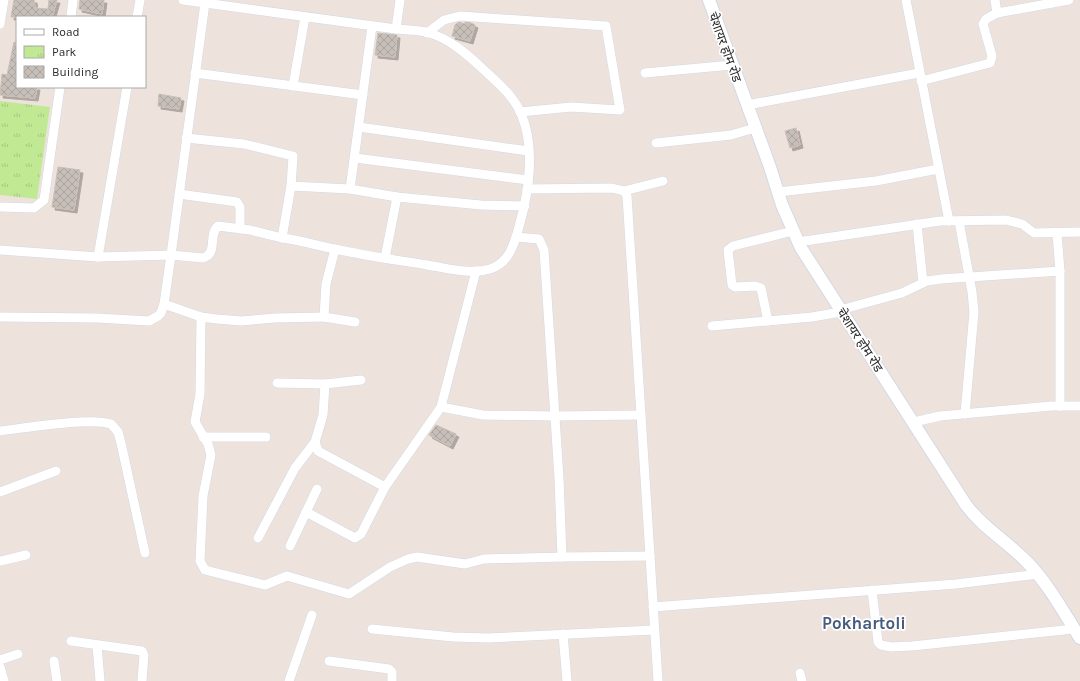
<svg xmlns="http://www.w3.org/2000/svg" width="1080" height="681" font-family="Karla,'Noto Sans Devanagari',sans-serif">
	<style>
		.park { fill: url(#park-tufts) }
		.building { fill: url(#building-cross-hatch); stroke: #cabfb5; filter: url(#shadow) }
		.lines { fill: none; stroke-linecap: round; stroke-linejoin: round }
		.street-casing { stroke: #d1d9e5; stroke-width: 10 }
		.secondary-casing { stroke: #d1d9e5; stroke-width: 14 }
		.street { stroke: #fff; stroke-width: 9 }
		.secondary { stroke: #fff; stroke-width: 12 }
		.labels { text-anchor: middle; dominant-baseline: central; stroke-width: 3.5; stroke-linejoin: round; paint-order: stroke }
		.street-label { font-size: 13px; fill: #2b2b2b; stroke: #fff }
		.district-label { font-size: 17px; font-weight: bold; fill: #475c80; stroke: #fff }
	</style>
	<defs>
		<pattern id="park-tufts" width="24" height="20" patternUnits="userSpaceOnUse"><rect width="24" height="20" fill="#c1e994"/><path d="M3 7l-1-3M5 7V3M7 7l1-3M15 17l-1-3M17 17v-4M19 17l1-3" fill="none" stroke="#a6c880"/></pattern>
		<pattern id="building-cross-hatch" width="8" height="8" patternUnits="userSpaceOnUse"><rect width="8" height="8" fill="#c6beb8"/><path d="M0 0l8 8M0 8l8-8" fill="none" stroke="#aaa39e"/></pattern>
		<filter id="shadow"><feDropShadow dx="3" dy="3" stdDeviation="0" flood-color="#0004"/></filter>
	</defs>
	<rect width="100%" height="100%" fill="#eee3dc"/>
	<path class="park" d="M0,101L50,107L37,199L0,195Z"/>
	<g class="building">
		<path d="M14,0H34L35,8L48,9L49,0H57L52,17H11Z"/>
		<path d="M80,0H104L102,14L79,9Z"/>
		<path d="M459,22L465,24V22L471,23L475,25L470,41L452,36L455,25Z"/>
		<path d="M378,33L397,35L395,57L375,55Z"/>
		<path d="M14,42L17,43V87H37L35,98L0,95L2,74L7,75Z"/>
		<path d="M159,94L181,98L179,109L158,106Z"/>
		<path d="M796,128L800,145L790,148L785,131Z"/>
		<path d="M58,167L80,170L74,210L52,207Z"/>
		<path d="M436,425L456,434L450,446L429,435Z"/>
	</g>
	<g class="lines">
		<defs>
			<g id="street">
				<path d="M183,0L396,29L400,0"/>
				<path d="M906,0L949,221"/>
				<path d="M995,0L997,13"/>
				<path d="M71,17L73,0"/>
				<path d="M137,17L140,0"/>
				<path d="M0,24L4,0"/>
				<path d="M427,33L444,20L460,16L606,26L620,110L571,107L520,112"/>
				<path d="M195,73L363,95"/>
				<path d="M645,73L732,65"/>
				<path d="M921,81L990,63L992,56L983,24L986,19L997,13L1069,0"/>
				<path d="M293,86L305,17"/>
				<path d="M747,105L919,73"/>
				<path d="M359,127L528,151"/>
				<path d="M186,138L244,144L293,156L291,186L282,238C300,240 317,246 335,249C365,256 397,260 427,265C447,268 470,275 490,269C511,262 515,241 520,223C529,191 535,148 522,116C515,97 498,83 484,70C467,54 449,38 426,32C416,30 406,30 396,29"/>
				<path d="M656,143L731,135L755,128"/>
				<path d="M355,158L528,180"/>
				<path d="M291,186L350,189L397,197L481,205L525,206"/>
				<path d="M350,189L372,26"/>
				<path d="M527,189L612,188L624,191L627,196L658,681"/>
				<path d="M624,191L663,181"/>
				<path d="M778,192L876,181L938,169"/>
				<path d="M179,194L237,202L240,207V229"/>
				<path d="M0,207L34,208L44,200L60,87"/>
				<path d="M959,221L972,292L974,312L965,414"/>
				<path d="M917,224L923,283"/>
				<path d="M1057,234L1060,271V406"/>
				<path d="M798,242L940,221L1006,220L1022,224L1034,233L1080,232"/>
				<path d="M335,249L326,284L324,317L355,322"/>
				<path d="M0,250L98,257L171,255L203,258C218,254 208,234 218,226L250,230L282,238"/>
				<path d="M98,257L127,87"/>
				<path d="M385,258L397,197"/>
				<path d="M164,304L201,317L217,319L241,321L275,318L324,317"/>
				<path d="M840,310L902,293L927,281L941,279L1060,271"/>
				<path d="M0,317L97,318L149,321L158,316L161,313L164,304L171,255L205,3"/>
				<path d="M201,317L200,394L195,422L208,444L211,455L203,496L200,561L205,570L265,585L287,576L349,594L390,567L408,559L417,557L465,564L484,559L562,557L559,478L544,250L539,239L516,237"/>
				<path d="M768,321L761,288L755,286L735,287L732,285L728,250L733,246L793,231"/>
				<path d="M712,326L812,317L841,312"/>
				<path d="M277,383L325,384L323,415L315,442L318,451L385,487"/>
				<path d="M325,384L361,380"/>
				<path d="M441,407L483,415L555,416L641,415"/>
				<path d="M914,422L940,416L1051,406H1080"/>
				<path d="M0,431C25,428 91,417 111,424L118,432L121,443L145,553"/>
				<path d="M203,437H266"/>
				<path d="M0,492L56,471"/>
				<path d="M306,512L355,538L361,534L385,487L441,407L476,271"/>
				<path d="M258,538L295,468L315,442"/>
				<path d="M290,546L317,489"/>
				<path d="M562,557L650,556"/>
				<path d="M0,561L26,555"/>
				<path d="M872,590L878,642L881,645L891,647L912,646L1074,629"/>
				<path d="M653,607L956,584L1038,574"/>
				<path d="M372,629L453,637L488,638L654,630"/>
				<path d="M563,634L567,681"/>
				<path d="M71,641L142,651L144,655L142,681"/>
				<path d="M97,645L100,681"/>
				<path d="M0,660L18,654"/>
				<path d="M54,661L57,681"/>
				<path d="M329,661L389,669L392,672V681"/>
				<path d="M0,667L4,681"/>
				<path d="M800,673L802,681"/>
				<path d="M289,681L312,615"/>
			</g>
			<path id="secondary" d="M709,0L770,167L782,205L801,248L966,505C983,528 1008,542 1028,563C1049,585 1064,613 1080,638"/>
		</defs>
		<use href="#street" class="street-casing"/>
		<use href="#secondary" class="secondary-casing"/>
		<use href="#street" class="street"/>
		<use href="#secondary" class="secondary"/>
	</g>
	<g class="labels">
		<g class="street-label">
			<text transform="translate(725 47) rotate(70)">चेशायर होम रोड</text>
			<text transform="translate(860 340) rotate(57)">चेशायर होम रोड</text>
		</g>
		<g class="district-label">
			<text x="864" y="623">Pokhartoli</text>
		</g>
	</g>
	<rect x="16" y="16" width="130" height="72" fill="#ffffff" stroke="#aaaaaa"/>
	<rect x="24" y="29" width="20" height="6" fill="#ffffff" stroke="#aaaaaa"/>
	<text x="52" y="36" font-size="12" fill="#2b2b2b">Road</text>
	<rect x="24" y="46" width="20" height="12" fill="url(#park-tufts)" stroke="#aaaaaa"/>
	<text x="52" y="56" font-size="12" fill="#2b2b2b">Park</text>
	<rect x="24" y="66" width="20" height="12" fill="url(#building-cross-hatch)" stroke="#aaaaaa"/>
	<text x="52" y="76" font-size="12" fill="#2b2b2b">Building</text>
</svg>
